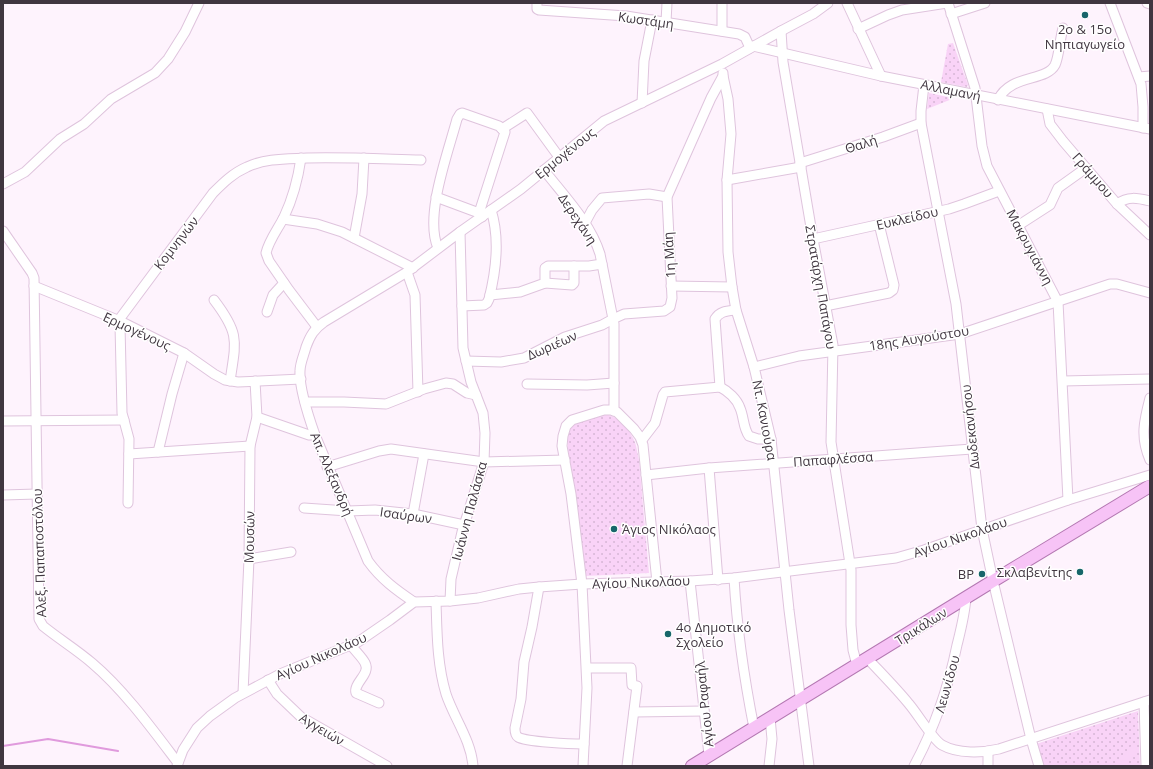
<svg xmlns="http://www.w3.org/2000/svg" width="1153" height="769" font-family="'Open Sans',sans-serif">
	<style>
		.grass { fill: url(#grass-dots) }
		.pitch { fill: #f9d3f7 }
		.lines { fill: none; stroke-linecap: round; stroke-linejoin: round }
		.stream { stroke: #e09add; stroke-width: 2 }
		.minor-casing { stroke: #dfc4dd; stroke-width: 11 }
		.major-casing { stroke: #b478b2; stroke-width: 14 }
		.minor { stroke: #fff; stroke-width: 9 }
		.major { stroke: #f7c3f6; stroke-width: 12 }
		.poi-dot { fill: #17666a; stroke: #fff; stroke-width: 1.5 }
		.labels { text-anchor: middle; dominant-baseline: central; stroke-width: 3; stroke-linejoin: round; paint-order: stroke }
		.street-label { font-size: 13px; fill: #403640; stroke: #fff }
		.poi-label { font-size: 13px; fill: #403640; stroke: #fff; text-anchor: start }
	</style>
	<defs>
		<pattern id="grass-dots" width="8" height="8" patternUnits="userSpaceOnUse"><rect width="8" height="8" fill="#f9d3f7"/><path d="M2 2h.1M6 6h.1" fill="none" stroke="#d6b6d5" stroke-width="1.8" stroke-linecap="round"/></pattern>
	</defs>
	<rect width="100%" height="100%" fill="#fef3fd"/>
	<g class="grass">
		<path d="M953,43L968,85L967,87L941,82L948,44Z"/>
		<path d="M929,93L952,98V99L927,109Z"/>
		<path d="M604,414C616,415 628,427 633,438C637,445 637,453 639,460L649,573L585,576L568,450C567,418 576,421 604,414Z"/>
		<path d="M1138,711L1140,766H1043L1036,744Z"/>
	</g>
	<path class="pitch" d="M1131,746L1137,749L1126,766H1118Z"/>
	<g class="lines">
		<path class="stream" d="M3,746L48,739L118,751"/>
		<defs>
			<g id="minor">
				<path d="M537,3V9L539,10L626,16L739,34L745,37L750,48"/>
				<path d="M722,3V31"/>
				<path d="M847,3L881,76"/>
				<path d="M948,3L975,88L982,146L987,166L1058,302L1068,500"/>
				<path d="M1110,3L1141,84L1143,107V128"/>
				<path d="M1147,3L1150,4"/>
				<path d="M951,14L985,3"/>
				<path d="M666,22L667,3"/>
				<path d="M858,29L888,15L902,10L947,3"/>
				<path d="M781,31L783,62L813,239L833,345L831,442L851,570V625L853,650L857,665"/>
				<path d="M753,46L881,76L1150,129"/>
				<path d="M723,76L728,99L731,134L727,180L728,252L732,287L736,310L754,367L771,439L789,610L809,766"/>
				<path d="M1139,77L1150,76"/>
				<path d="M924,85L921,111V123L956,304L982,529L993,581L1031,739L1039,766"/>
				<path d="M998,100C1010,74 1046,82 1055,65C1059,57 1060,38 1063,28"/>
				<path d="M642,103L644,61L652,20"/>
				<path d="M1047,109L1050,124L1063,141L1117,204L1150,235"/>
				<path d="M502,129L527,113L559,157"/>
				<path d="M301,158C298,179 293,198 284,217C278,229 269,240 266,253L269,261L289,290L317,327"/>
				<path d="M800,163L883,137L921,123"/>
				<path d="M727,180L801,167"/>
				<path d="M3,184L25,172L60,139L84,124L111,99L155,73L168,59L185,32L199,3"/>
				<path d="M436,197L479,213"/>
				<path d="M1117,204C1128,196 1137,198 1150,201"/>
				<path d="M283,219L317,224L342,232L413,268"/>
				<path d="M585,223L592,210L602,198L649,194L667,197"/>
				<path d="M1019,225L1050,205L1058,188L1086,168"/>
				<path d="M3,231L32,273L34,278L39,619L43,626C59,639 77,650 92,663C124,690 153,730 178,763"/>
				<path d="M354,238L362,194L364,158"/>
				<path d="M813,239L949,209L964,204L999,191"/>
				<path d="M438,248C424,216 448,153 457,119L460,114L462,113L499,126L505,132L479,213L482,217"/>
				<path d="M407,272L415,295L418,392"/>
				<path d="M545,283L572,285L574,283V266"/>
				<path d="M34,286L120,321L184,353L214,374L225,380L238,382L301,379"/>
				<path d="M671,286L732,287"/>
				<path d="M490,295L520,292L545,283V268L548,266H589L602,264"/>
				<path d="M214,300C240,334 236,341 230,381"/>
				<path d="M462,306L484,305L487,303L489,299C496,271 500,238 491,210"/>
				<path d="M825,306L889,293L893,290L894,285L879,224"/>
				<path d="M267,312L273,295L284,283"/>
				<path d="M466,361L501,362L524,358L565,337L602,325L613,319L600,254C590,222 564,196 544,170"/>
				<path d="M754,367L799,356L960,334L1110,284H1117L1150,293"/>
				<path d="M1063,381L1150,379"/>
				<path d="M527,384L587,385L614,383"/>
				<path d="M720,387L715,319C720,311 727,311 736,310"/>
				<path d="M1150,398C1144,421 1140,437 1150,460"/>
				<path d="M305,402H344L386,404L424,389L446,383L453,384L467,393L476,395"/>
				<path d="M614,411V324L613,319L624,314L664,311L670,307L672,298L667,197L711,98L723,76V73"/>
				<path d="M257,417L309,435H315"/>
				<path d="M3,421L124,420"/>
				<path d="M642,440L655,423L663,395L665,392L720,387C728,391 737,399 740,408C744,417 743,428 749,436L758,439H771"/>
				<path d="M158,452L172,394L184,353"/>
				<path d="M129,454L250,446"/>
				<path d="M327,467L379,451L391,449L484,462L565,460"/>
				<path d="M709,468L718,580"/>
				<path d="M646,475L709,468L972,449"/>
				<path d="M3,495L37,494"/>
				<path d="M128,503L129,439L122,413L120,325L121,317L213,193C223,183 233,173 247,167C266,158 287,159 307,158C345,157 383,159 421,160"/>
				<path d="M304,508L348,511L375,510L413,514L464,525"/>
				<path d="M413,514L424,454"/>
				<path d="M249,559L291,552"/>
				<path d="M734,578C737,629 744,678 754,728"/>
				<path d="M690,581L709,755"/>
				<path d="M539,587L532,627L524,662L521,699L515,728C515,731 515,735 518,737C526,742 571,744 584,744"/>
				<path d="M436,601C437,633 437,664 446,694C454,718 471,740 473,766"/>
				<path d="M450,601L451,579L462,532L484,462L485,433L483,413L471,382L463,348L460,232"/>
				<path d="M414,602C396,590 381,579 368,561L315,435C309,418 299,389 300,371C300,363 304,355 306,347C310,336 314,329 324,322L407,272L460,232L521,189L604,121L722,64L781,31L813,14L828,3"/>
				<path d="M351,645C355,651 362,657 365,663C371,674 353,683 356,693L379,703"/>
				<path d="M867,658C881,673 896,688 909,704C917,713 933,740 942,745C958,754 982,753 999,749L1150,700"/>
				<path d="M587,668H631L632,685L637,686L627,766"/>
				<path d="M268,680L277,694L301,717L387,766"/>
				<path d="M243,693L249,559L250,446L257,417L255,381"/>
				<path d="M1144,702L1146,766"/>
				<path d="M634,712L704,711"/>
				<path d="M177,766L183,750L197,728L210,716L235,698L280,674L358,642L390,620L414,602L450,601L478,598L519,589L539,587L582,584L690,581L734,578L896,558L924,550L1068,500L1150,475"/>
				<path d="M583,766L587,688L582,584L571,494L562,446L563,436L566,426L572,420L604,410H611L617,412L634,429L640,437L643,445L657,582"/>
				<path d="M769,766L772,739L770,718"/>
				<path d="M914,766C935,727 948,689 957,645C961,629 965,614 966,597"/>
				<path d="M988,766V751"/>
			</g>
			<path id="major" d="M692,766L993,581L1150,486"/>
		</defs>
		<use href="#minor" class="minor-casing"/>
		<use href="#major" class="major-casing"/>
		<use href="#minor" class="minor"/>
		<use href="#major" class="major"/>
	</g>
	<g class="poi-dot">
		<circle cx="1085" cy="15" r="4"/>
		<circle cx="614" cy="529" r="4"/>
		<circle cx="1080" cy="572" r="4"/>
		<circle cx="982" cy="574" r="4"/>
		<circle cx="668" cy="634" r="4"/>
	</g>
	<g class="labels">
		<g class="street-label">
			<text transform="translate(646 20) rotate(8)">Κωστάμη</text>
			<text transform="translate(951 90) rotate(12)">Αλλαμανή</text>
			<text transform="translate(861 144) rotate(-17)">Θαλή</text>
			<text transform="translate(565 153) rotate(-39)">Ερμογένους</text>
			<text transform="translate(1093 175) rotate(49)">Γράμμου</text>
			<text transform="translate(907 218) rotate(-13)">Ευκλείδου</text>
			<text transform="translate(578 219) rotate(56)">Δερεχάνη</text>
			<text transform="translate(176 243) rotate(-52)">Κομνηνών</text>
			<text transform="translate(1030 247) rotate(62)">Μακρυγιάννη</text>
			<text transform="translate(669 255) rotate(-94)">1η Μάη</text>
			<text transform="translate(821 287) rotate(80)">Στρατάρχη Παπάγου</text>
			<text transform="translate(137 331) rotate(25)">Ερμογένους</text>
			<text transform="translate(919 338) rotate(-9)">18ης Αυγούστου</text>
			<text transform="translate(552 345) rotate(-24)">Δωριέων</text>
			<text transform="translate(765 420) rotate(79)">Ντ. Κανιούρα</text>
			<text transform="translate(970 427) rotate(-96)">Δωδεκανήσου</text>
			<text transform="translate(833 459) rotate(-4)">Παπαφλέσσα</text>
			<text transform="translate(332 474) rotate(67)">Απ. Αλεξανδρή</text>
			<text transform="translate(469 511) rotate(-75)">Ιωάννη Παλάσκα</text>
			<text transform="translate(406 515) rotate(8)">Ισαύρων</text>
			<text transform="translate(249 537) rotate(-89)">Μουσών</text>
			<text transform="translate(960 537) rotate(-19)">Αγίου Νικολάου</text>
			<text transform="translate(39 553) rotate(-92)">Αλεξ. Παπαποστόλου</text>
			<text transform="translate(641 582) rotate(-2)">Αγίου Νικολάου</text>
			<text transform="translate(921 626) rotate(-32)">Τρικάλων</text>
			<text transform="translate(321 656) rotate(-24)">Αγίου Νικολάου</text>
			<text transform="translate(947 684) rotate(-74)">Λεωνίδου</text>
			<text transform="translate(704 704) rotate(-96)">Αγίου Ραφαήλ</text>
			<text transform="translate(322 729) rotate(31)">Αγγειών</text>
		</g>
		<g class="poi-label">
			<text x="1085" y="29" text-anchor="middle">2ο &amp; 15ο<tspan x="1085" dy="15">Νηπιαγωγείο</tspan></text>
			<text x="622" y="529">Άγιος ΝΙκόλαος</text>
			<text x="1072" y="572" text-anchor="end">Σκλαβενίτης</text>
			<text x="974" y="574" text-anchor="end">BP</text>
			<text x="676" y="627">4ο Δημοτικό<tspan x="676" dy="15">Σχολείο</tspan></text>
		</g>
	</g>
	<rect width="1153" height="769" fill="none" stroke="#403640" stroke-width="8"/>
</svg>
